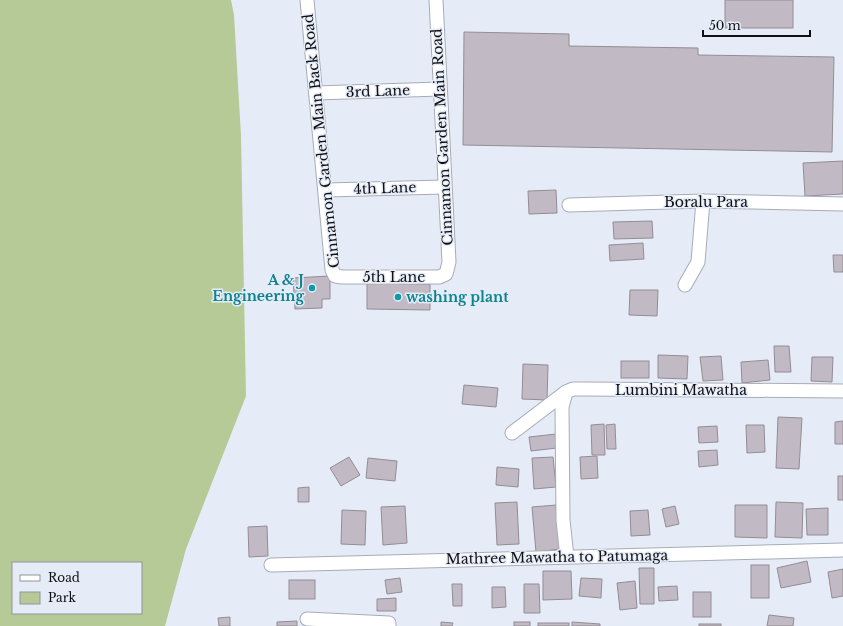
<svg xmlns="http://www.w3.org/2000/svg" width="843" height="626" font-family="'Libre Baskerville',serif">
	<style>
		.green { fill: #b5ca96; fill-rule: evenodd }
		.building { fill: #c1bac4; stroke: #938c95 }
		.lines { fill: none; stroke-linecap: round; stroke-linejoin: round }
		.minor-casing { stroke: #a7acb7; stroke-width: 15 }
		.minor { stroke: #fff; stroke-width: 13 }
		.culture-dot { fill: #0f9aa8; stroke: #e6ecf7; stroke-width: 1.5 }
		.labels { text-anchor: middle; dominant-baseline: central; stroke-width: 3; stroke-linejoin: round; paint-order: stroke }
		.street-label { font-size: 14px; fill: #0e1014; stroke: #e6ecf7 }
		.culture-label { font-size: 14px; font-weight: bold; fill: #0d838f; stroke: #e6ecf7; text-anchor: end }
	</style>
	<rect width="100%" height="100%" fill="#e6ecf7"/>
	<path class="green" d="M0,0H231L234,15L241,136L246,396L186,549L165,626H0ZM13,563H141V613H13Z"/>
	<g class="building">
		<rect x="725" y="0" width="68" height="28"/>
		<path d="M464,32L569,34V46L698,48V55L834,57L832,152L463,145Z"/>
		<path d="M843,161V194L805,196L803,163Z"/>
		<path d="M556,190L557,213L529,214L528,191Z"/>
		<path d="M652,221L653,238L614,239L613,222Z"/>
		<path d="M643,243L644,259L610,261L609,245Z"/>
		<path d="M833,255H843V272H834Z"/>
		<path d="M330,276V299H322V308L295,309L293,278Z"/>
		<path d="M367,283L430,284V310L367,309Z"/>
		<path d="M630,290H658L657,316L629,315Z"/>
		<path d="M774,346H789L791,372H775Z"/>
		<path d="M658,355L688,356L687,379L658,378Z"/>
		<path d="M721,356L723,380L703,381L700,357Z"/>
		<path d="M812,357H833L832,382L811,381Z"/>
		<path d="M768,360L770,380L742,383L741,362Z"/>
		<rect x="621" y="361" width="28" height="17"/>
		<path d="M523,364L548,365L547,400L522,399Z"/>
		<path d="M464,385L498,388L496,407L462,404Z"/>
		<path d="M778,417L802,418L799,469L776,468Z"/>
		<path d="M843,421V444H835V422Z"/>
		<path d="M604,424L605,455H592L591,425Z"/>
		<path d="M615,424L616,449H607L606,425Z"/>
		<path d="M746,425H764L765,452L747,453Z"/>
		<path d="M717,426L718,442L699,443L698,427Z"/>
		<path d="M556,434L557,448L531,451L529,437Z"/>
		<path d="M717,450L718,465L699,467L698,451Z"/>
		<path d="M597,456L598,478L581,479L580,457Z"/>
		<path d="M349,457L360,475L341,486L330,468Z"/>
		<path d="M553,457L556,487L534,489L532,458Z"/>
		<path d="M368,458L397,461L395,481L366,478Z"/>
		<path d="M497,467L519,469L518,487L496,485Z"/>
		<rect x="838" y="476" width="5" height="24"/>
		<path d="M309,487V502H298V488Z"/>
		<path d="M517,502L519,544L497,545L495,503Z"/>
		<path d="M776,502L803,503L802,538L775,537Z"/>
		<path d="M556,505L560,549L536,552L532,507Z"/>
		<path d="M735,505H767V538L735,537Z"/>
		<path d="M405,506L407,543L383,545L381,507Z"/>
		<path d="M675,506L679,524L666,527L662,509Z"/>
		<path d="M828,508V535H807L806,509Z"/>
		<path d="M342,510L366,511L365,545L341,544Z"/>
		<path d="M648,510L650,535L631,536L630,511Z"/>
		<path d="M267,526L268,556L249,557L248,527Z"/>
		<path d="M807,561L811,582L781,588L777,568Z"/>
		<rect x="751" y="565" width="18" height="33"/>
		<path d="M639,568H654V604H640Z"/>
		<path d="M843,569V596L832,598L828,572Z"/>
		<path d="M543,571H571L572,599L543,600Z"/>
		<path d="M400,578L402,592L387,594L385,580Z"/>
		<path d="M581,578L602,579L601,598L579,596Z"/>
		<rect x="289" y="580" width="26" height="19"/>
		<path d="M635,581L637,608L620,610L617,583Z"/>
		<path d="M452,584H462V606H453Z"/>
		<path d="M524,584H539L540,613H524Z"/>
		<path d="M677,586L678,600L659,601L658,587Z"/>
		<path d="M492,587H505L506,607L492,608Z"/>
		<rect x="693" y="592" width="18" height="25"/>
		<path d="M396,598V611H377V599Z"/>
		<path d="M769,615L794,618L793,626H767Z"/>
		<path d="M230,617V626H219L218,618Z"/>
		<path d="M297,621V626H277V622Z"/>
		<path d="M441,622L453,623L452,626H441Z"/>
		<rect x="514" y="622" width="16" height="4"/>
		<path d="M572,622L600,624V626H572Z"/>
		<rect x="538" y="623" width="31" height="3"/>
		<rect x="699" y="624" width="22" height="2"/>
	</g>
	<g class="lines">
		<defs>
			<g id="minor">
				<path d="M307,0L332,270L335,276L342,277H439L446,274L449,262L436,0"/>
				<path d="M316,93L440,89"/>
				<path d="M326,190L444,187"/>
				<path d="M569,205L703,201L843,204"/>
				<path d="M685,285L698,262L703,201"/>
				<path d="M512,433L566,392"/>
				<path d="M567,557L563,520L562,407L566,392L573,389H585L843,391"/>
				<path d="M271,565L843,550"/>
				<path d="M307,619L389,623V626"/>
			</g>
		</defs>
		<use href="#minor" class="minor-casing"/>
		<use href="#minor" class="minor"/>
	</g>
	<g class="culture-dot">
		<circle cx="312" cy="288" r="4"/>
		<circle cx="398" cy="297" r="4"/>
	</g>
	<g class="labels">
		<g class="street-label">
			<text transform="translate(378 91) rotate(-2)">3rd Lane</text>
			<text transform="translate(442 137) rotate(-93)">Cinnamon Garden Main Road</text>
			<text transform="translate(321 141) rotate(-96)">Cinnamon Garden Main Back Road</text>
			<text transform="translate(385 188) rotate(-2)">4th Lane</text>
			<text x="706" y="202">Boralu Para</text>
			<text x="394" y="277">5th Lane</text>
			<text x="681" y="390">Lumbini Mawatha</text>
			<text transform="translate(557 557) rotate(-1)">Mathree Mawatha to Patumaga</text>
		</g>
		<g class="culture-label">
			<text x="304" y="280">A &amp; J<tspan x="304" dy="16">Engineering</tspan></text>
			<text x="406" y="297" text-anchor="start">washing plant</text>
		</g>
	</g>
	<rect x="12" y="562" width="130" height="52" fill="#e6ecf7" stroke="#90949c"/>
	<rect x="20" y="575" width="20" height="6" fill="#ffffff" stroke="#90949c"/>
	<text x="48" y="582" font-size="12" fill="#0e1014">Road</text>
	<rect x="20" y="592" width="20" height="12" fill="#b5ca96" stroke="#90949c"/>
	<text x="48" y="602" font-size="12" fill="#0e1014">Park</text>
	<path d="M703 30v6h107v-6" fill="none" stroke="#0e1014" stroke-width="2"/>
	<text x="709" y="30" font-size="12" fill="#0e1014" stroke="#e6ecf7" stroke-width="3" paint-order="stroke">50 m</text>
</svg>
